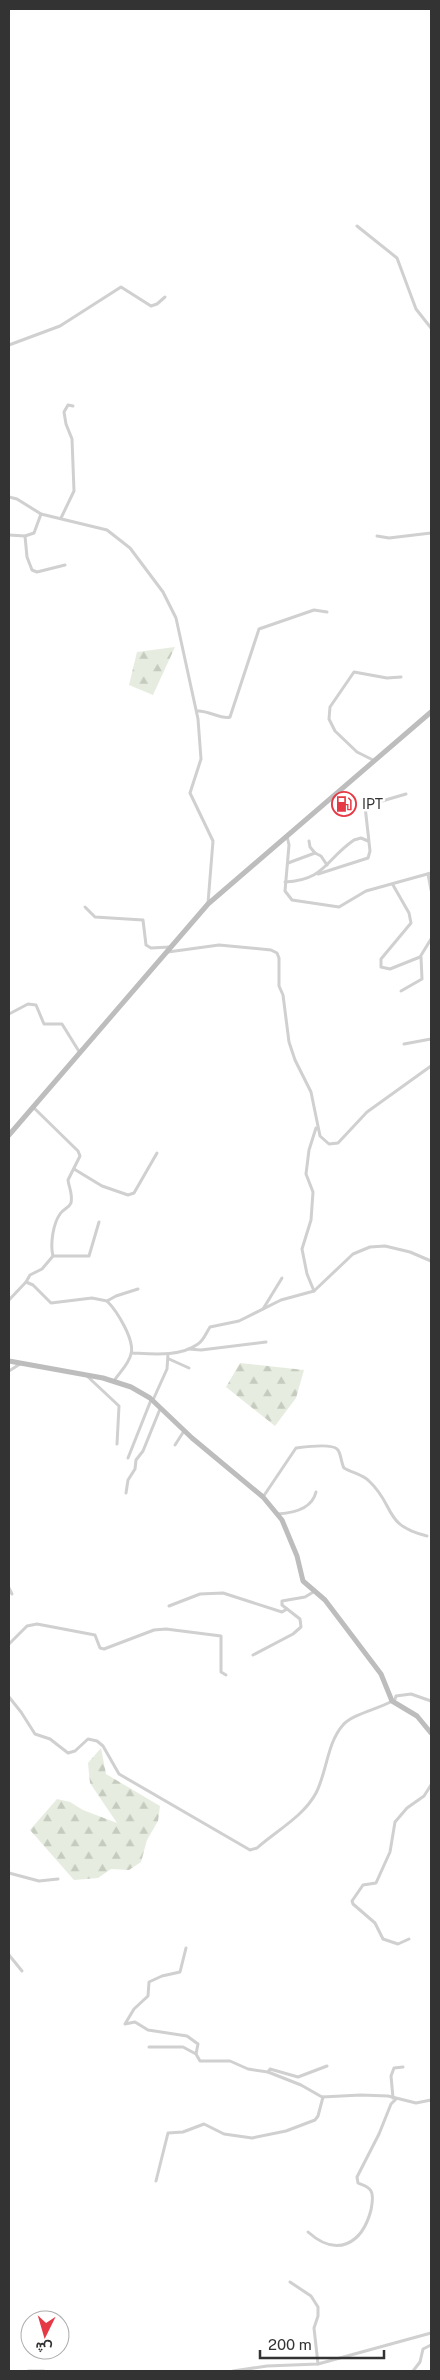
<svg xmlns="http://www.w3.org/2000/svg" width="440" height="2380" font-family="'Public Sans',Vazirmatn,sans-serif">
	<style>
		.forest { fill: url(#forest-firs) }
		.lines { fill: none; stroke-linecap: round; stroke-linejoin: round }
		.street { stroke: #d0d0d0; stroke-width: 3 }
		.secondary { stroke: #bdbdbd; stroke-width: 5 }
		.labels { text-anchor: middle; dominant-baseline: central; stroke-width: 5; stroke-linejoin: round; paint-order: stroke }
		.poi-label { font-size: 14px; fill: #333; stroke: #fff; text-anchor: start }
	</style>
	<defs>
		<pattern id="forest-firs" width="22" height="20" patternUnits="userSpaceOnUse" patternTransform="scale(1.25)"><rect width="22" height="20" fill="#e6ecdf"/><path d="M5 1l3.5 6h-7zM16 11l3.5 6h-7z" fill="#c6cbc0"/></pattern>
	</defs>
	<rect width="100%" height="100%" fill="#fff"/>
	<g class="forest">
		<path d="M175,647L153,695L129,685L137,652Z"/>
		<path d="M240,1363L304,1370L296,1398L275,1426L226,1387Z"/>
		<path d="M101,1748L106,1774L160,1806L158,1821L147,1840L141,1862L129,1870L111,1869L98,1878L74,1880L30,1830L57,1799L70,1802L83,1810L117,1823L90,1783L88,1763Z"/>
	</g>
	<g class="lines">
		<g class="street">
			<path d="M357,226L397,258L416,309L431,328"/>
			<path d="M9,345L60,326L121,287L151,306L157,304L165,297"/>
			<path d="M9,497L17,499L41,514L107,530L130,548L163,592L176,618L198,719L201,759L190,793L213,841L208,903"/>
			<path d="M61,518L74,491L72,439L66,424L64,412L68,405L73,406"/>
			<path d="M9,535L25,536L34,533L41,514"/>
			<path d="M25,536L27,557L32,570L37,572L65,565"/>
			<path d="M377,536L389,538L431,533"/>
			<path d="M197,711C208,710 222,720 230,717L259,629L314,610L327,612"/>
			<path d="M373,760L357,752L335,731L329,719L330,707L354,672L387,678L401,677"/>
			<path d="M287,836L289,845L285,891L292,900L339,907L366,891L431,873"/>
			<path d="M309,841L310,847L315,853"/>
			<path d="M288,863L315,853L321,856L327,865"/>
			<path d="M318,874L368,858L370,851L365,806L406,794"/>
			<path d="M428,874L431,890"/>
			<path d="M285,882C325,880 325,860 354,840L361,838L368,841"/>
			<path d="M393,885L409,913L411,923L381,959V967L390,969L420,957L431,939"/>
			<path d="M85,907L95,917L143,920L146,945L151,948L170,947"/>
			<path d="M168,952L219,945L271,950L277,953L279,958V986L283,995L289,1042L295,1060L311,1092L320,1136L329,1144L338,1143L367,1112L431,1066"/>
			<path d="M401,991L422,979L421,957"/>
			<path d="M9,1014L28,1004L36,1005L44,1024H62L80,1053"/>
			<path d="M404,1044L431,1039"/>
			<path d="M33,1107L78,1151L80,1156L68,1180C69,1188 73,1194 71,1203C69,1208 63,1209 60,1214C53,1224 50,1244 53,1256"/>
			<path d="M74,1169L102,1186L128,1195L134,1193L157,1153"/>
			<path d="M26,1282L30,1275L42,1269L53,1256H89L99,1222"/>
			<path d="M314,1291L307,1274L302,1249L311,1220L313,1192L306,1174L309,1150L316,1128"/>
			<path d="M9,1300L26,1282L33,1285L51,1303L92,1298L107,1301C117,1311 135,1340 131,1354C129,1364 119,1373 114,1381"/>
			<path d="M107,1301L116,1296L138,1289"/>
			<path d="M263,1309L282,1278"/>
			<path d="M189,1349L201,1350L266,1342"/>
			<path d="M132,1353C153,1354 180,1357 198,1344C204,1340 206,1333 210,1327L239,1321L281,1300L314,1291L353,1254L370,1247L385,1246L410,1252L431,1261"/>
			<path d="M169,1359L189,1368"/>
			<path d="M9,1371L20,1364"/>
			<path d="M87,1376L119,1406L117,1444"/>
			<path d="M153,1400L167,1369L168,1354"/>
			<path d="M175,1445L184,1431"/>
			<path d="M128,1458L151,1400"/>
			<path d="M126,1493L128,1480L135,1469L136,1460L143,1451L160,1409"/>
			<path d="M263,1497L296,1448C304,1447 331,1443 337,1449C341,1452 341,1463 344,1468C352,1473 362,1474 369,1481C396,1506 382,1525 427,1536"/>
			<path d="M278,1514C294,1513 312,1509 316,1492"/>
			<path d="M9,1588L12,1594"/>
			<path d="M169,1606L200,1594L223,1593L282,1612L287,1609"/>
			<path d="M9,1644L27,1626L37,1624L95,1635L100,1648L104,1649L154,1630L166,1629L221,1636V1672L226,1675"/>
			<path d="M253,1655L293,1634L301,1627L300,1619L282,1605V1601L305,1597L315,1591"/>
			<path d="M9,1697L21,1712L35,1734L50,1739L68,1753L75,1751L88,1739L97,1741L103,1746L119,1774L250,1850L257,1848C276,1831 304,1816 316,1793C327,1772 327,1743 343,1725C352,1714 379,1709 392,1701"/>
			<path d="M394,1702L396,1696L411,1694L431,1701"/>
			<path d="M9,1873L39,1881L58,1879"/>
			<path d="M409,1939L398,1944L383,1939L375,1923L353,1904L352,1901L363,1885L376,1883L390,1852L395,1822L407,1808L424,1796L431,1785"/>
			<path d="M186,1948L180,1972L162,1976L149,1982L148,1996L134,2009L125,2024L135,2022L148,2030L187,2036L198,2044L196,2054"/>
			<path d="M9,1955L22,1971"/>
			<path d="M149,2047H183L196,2054L200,2061H230L248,2069L268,2072L301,2085L322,2097L361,2095L388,2096L416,2103L431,2100"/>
			<path d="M268,2072L270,2069L298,2077L327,2066"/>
			<path d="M393,2098L391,2076L394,2068L403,2067"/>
			<path d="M156,2181L168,2133L183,2132L204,2124L224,2134L252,2138L286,2131L315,2120L318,2116L323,2097"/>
			<path d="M308,2232C337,2258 362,2244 371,2210C372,2204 374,2196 371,2191C368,2186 362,2185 358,2183L357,2177L379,2134L391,2104L396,2099"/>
			<path d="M290,2282L311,2296L318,2307V2316L314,2328L318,2364"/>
			<path d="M28,2371H44"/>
			<path d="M233,2371L267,2366L318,2364L431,2333"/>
			<path d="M413,2371L420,2362L423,2349L431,2345"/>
		</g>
		<g class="secondary">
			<path d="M9,1135L208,904L431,712"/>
			<path d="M9,1361L103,1378L131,1387L150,1398L192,1438L263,1497L282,1520L297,1556L303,1581L325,1600L381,1674L392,1701L417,1716L431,1733"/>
		</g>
	</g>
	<defs>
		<symbol id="fuel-ring" viewBox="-11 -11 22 22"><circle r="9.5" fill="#fff" stroke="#e63946" stroke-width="1.5"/><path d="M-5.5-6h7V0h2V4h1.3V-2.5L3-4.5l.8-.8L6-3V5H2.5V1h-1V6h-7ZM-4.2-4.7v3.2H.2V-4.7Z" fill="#e63946"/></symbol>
	</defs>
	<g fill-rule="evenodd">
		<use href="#fuel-ring" x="330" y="790" width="28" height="28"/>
	</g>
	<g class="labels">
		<g class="poi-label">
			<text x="362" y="804">IPT</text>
		</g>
	</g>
	<rect width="440" height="2380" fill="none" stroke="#333333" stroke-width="20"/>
	<g transform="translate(45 2335) rotate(185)"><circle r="24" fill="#ffffff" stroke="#adadad"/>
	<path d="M0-4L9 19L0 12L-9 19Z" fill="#e63946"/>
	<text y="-8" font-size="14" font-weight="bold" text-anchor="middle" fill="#333333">ش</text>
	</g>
	<path d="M260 2350v8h124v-8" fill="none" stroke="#333333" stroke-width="2.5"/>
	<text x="268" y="2350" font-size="15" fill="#333333" stroke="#ffffff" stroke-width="4" paint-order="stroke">200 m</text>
</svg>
